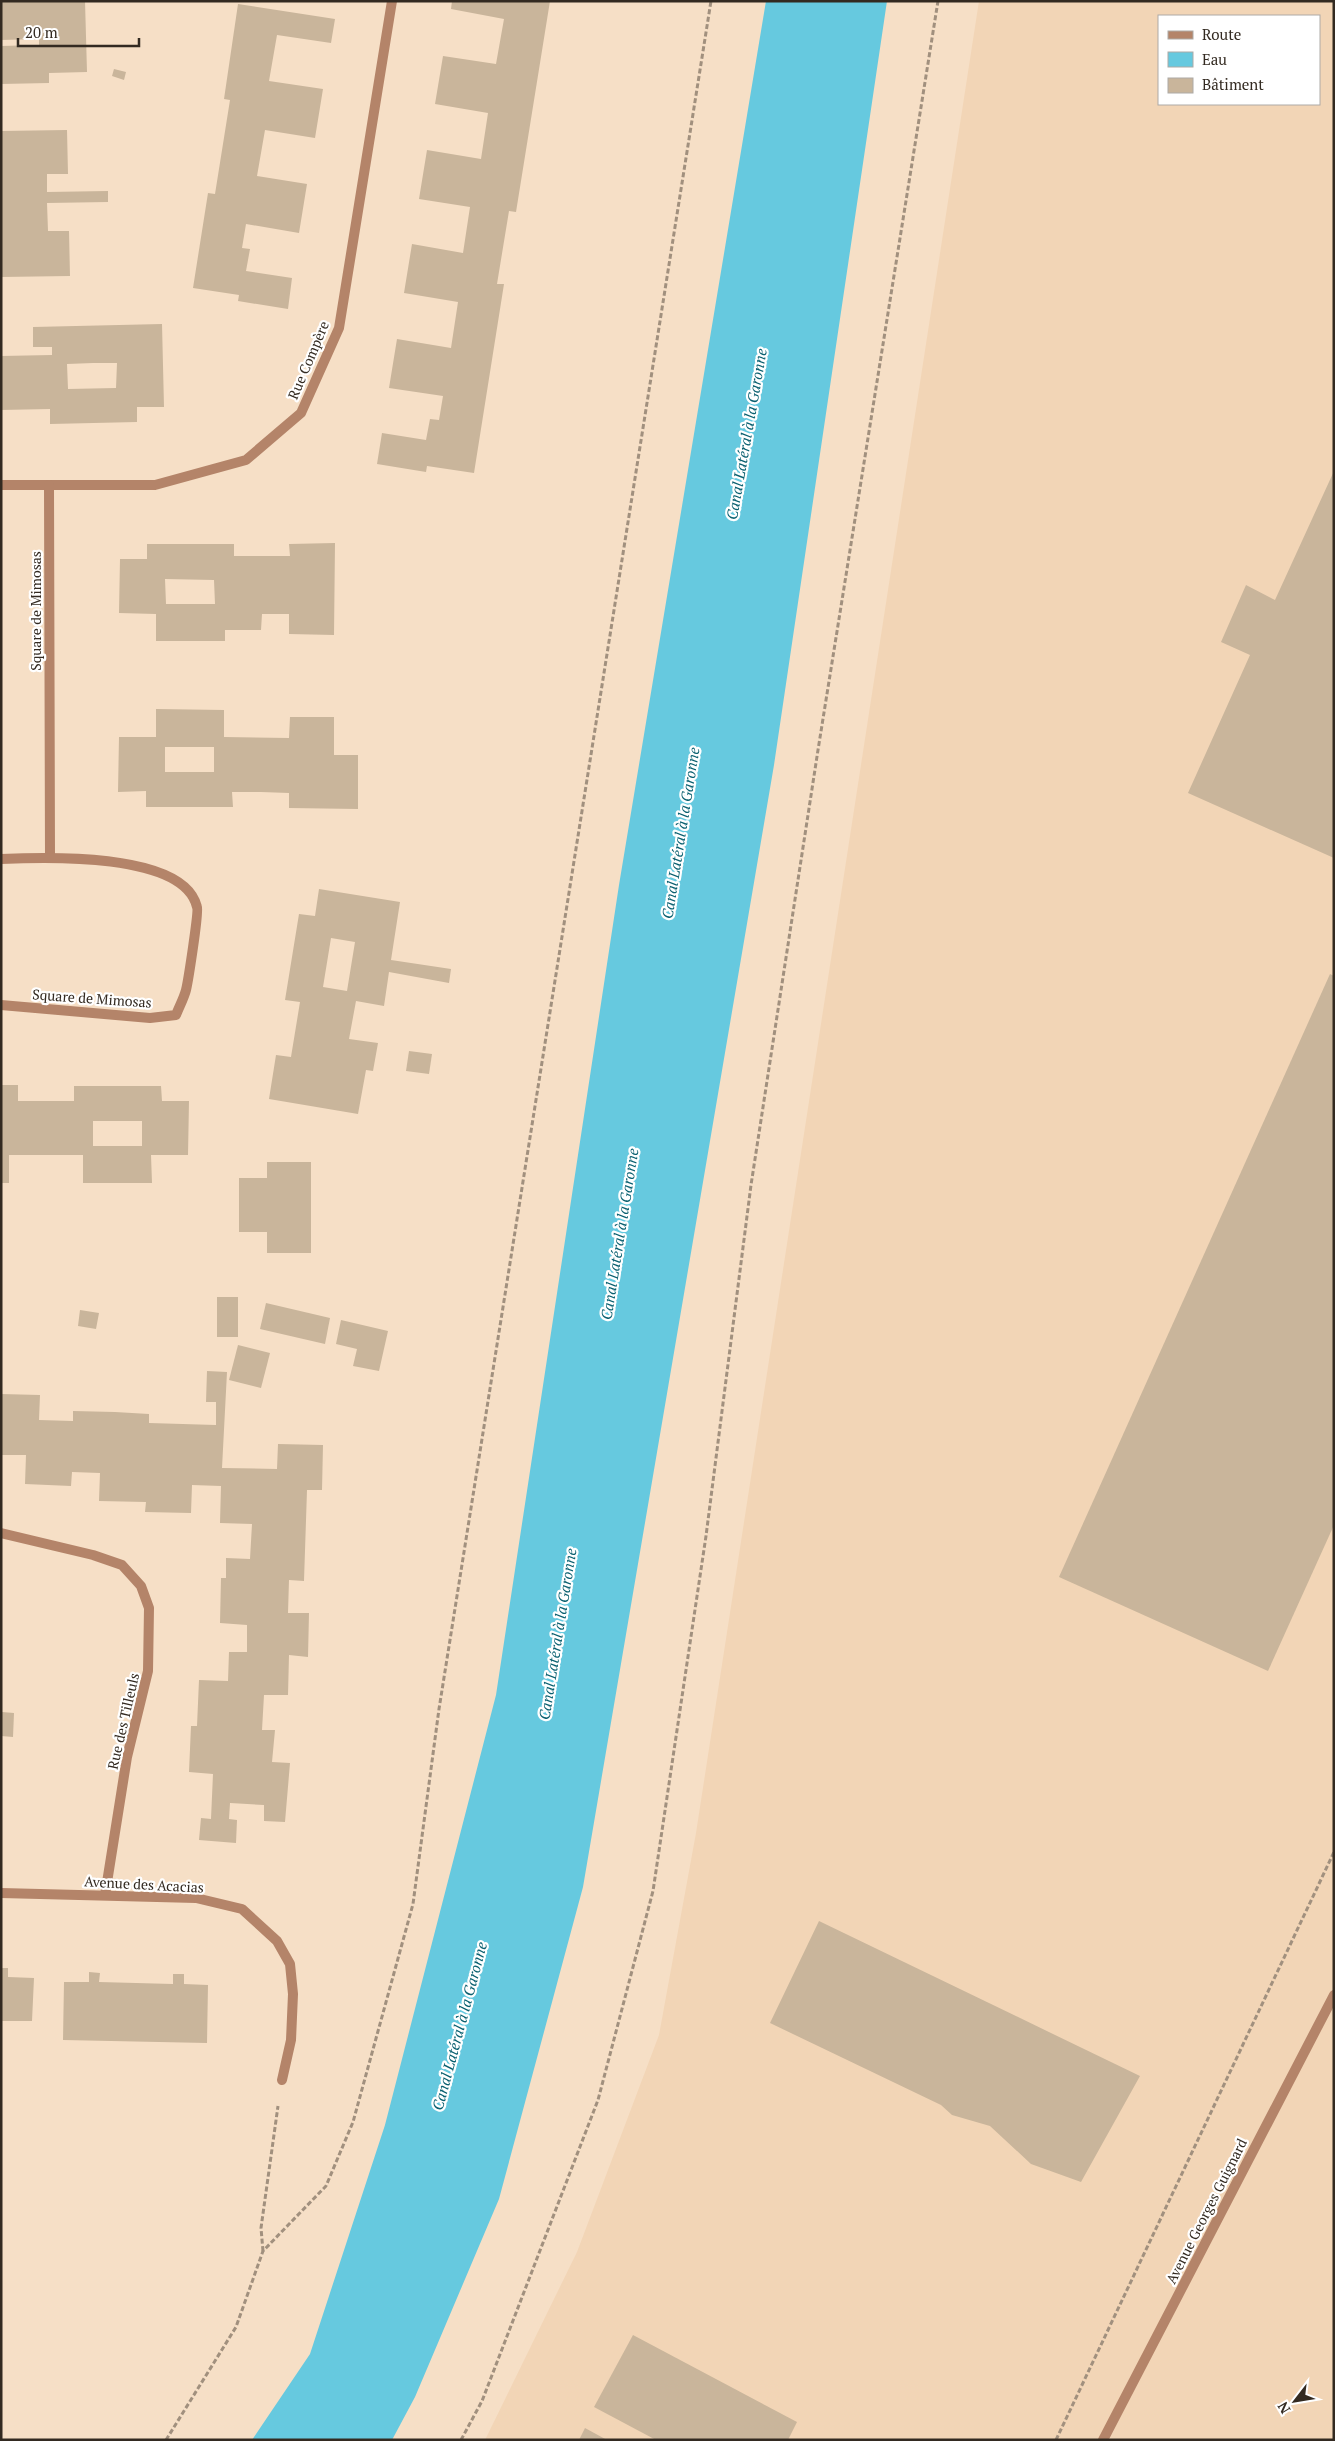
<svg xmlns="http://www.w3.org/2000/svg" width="1335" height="2441" font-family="'PT Serif',serif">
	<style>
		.built { fill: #f2d5b6; fill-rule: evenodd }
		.water { fill: #66c9df }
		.building { fill: #c9b59b; fill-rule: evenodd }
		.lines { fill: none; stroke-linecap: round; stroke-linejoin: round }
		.path { stroke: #a1907e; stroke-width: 3; stroke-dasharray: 5 2.5; stroke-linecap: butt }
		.minor { stroke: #b48469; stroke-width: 10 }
		.tertiary { stroke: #b48469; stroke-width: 10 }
		.labels { text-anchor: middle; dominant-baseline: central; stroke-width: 4.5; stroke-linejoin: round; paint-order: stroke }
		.street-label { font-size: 14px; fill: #332a21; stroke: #fff }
		.water-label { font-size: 15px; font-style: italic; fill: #0a6070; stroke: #fff }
	</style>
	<rect width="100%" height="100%" fill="#f6dfc6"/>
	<path class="built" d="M979,1H1334V2440H485L577,2252L659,2035L696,1833ZM1159,16H1319V104H1159Z"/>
	<path class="water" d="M766,1H887L774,765L583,1887L499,2199L415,2397L392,2440H252L310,2354L385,2125L496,1695L619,885Z"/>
	<g class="building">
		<path d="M1,1H85L87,72L49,73V83L1,84V46L39,45V39L1,40Z"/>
		<path d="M452,1H550L516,212L509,211L497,284H504L474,473L427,466L426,472L377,464L382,433L426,440L430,419L439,420L443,396L389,388L397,339L451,348L458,302L404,293L412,244L463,253L470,207L419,199L427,150L481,159L488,113L435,104L443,56L496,64L504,19L451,9Z"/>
		<path d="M238,4L335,19L331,43L277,35L269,81L323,89L315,138L265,130L257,176L307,184L299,233L246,224L242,248L250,249L246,271L292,278L288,309L238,301L239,295L193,288L208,193L215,194L230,100L224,99Z"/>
		<path d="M114,69L126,72L124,80L112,76Z"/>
		<path d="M67,130L68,174H47V192L108,191V202L47,203L48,231H69L70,276L1,277V131Z"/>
		<path d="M162,324L164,407H137V422L50,424V409L1,410V356L52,355V347H33V327ZM93,363H117L116,388L68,389L67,364Z"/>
		<path d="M1334,471V858L1188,793L1250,655L1221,642L1246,585L1275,600Z"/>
		<path d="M335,543L334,635L289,634V614H262L261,630H225V641H156V614L119,613L120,559H147V544H234V556H290L289,544ZM165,579L214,580L215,604H166Z"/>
		<path d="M156,709L224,710V737L289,738L290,717H334V755H358V809L289,808V793L261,792H232L233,807H146V791L118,792L119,737H156ZM165,747H214V772H165Z"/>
		<path d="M319,889L400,902L391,960L451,969L449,983L389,972L384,1006L356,1001L349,1039L378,1043L373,1071L366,1070L358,1114L269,1099L276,1055L291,1057L300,1002L285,1000L299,914L315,916ZM331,938L355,942L347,991L323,987Z"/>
		<path d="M1330,974L1334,976V1525L1268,1671L1059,1577Z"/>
		<path d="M409,1051L432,1054L429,1074L406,1071Z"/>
		<path d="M1,1085H18V1101H74V1086H161L162,1101H189L188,1155H151L152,1183H83V1155H9V1183H1ZM93,1121H142V1146H93Z"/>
		<path d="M267,1162H311V1253H267V1232H239V1178H267Z"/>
		<rect x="217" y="1297" width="21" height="40"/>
		<path d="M266,1303L330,1318L325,1344L260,1329Z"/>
		<path d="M80,1310L99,1313L96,1329L78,1326Z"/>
		<path d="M341,1320L388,1331L379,1371L353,1366L357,1349L336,1344Z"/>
		<path d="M238,1345L270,1353L261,1388L229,1380Z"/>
		<path d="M207,1371L227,1372L222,1468L277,1469L278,1444L323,1445L322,1490H307L304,1581L289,1580L288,1613H309L308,1657L289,1655L288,1695H264L262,1730H275L272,1762L290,1763L285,1822L264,1821V1805L230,1803L229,1819L237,1820L236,1843L199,1840L201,1818L211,1819L213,1774L189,1772L191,1726H197L199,1680L228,1681L229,1652H247V1625L220,1623L221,1578H226V1558L250,1559L252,1524L220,1523L221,1486L192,1485L191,1513L145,1512L146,1502L99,1501L100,1473L72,1472L71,1486L25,1484L26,1455H1V1394L40,1395L39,1420L73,1421V1411L115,1412L149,1414V1423L216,1425V1402H206Z"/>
		<path d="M2,1712L14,1713L13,1737L1,1736Z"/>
		<path d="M819,1921L1140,2076L1081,2182L1031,2164L990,2126L952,2115L941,2105L770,2023Z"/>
		<path d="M1,1968H8V1977L34,1978L32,2021H1Z"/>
		<path d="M89,1972L100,1973L99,1982L173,1984V1974H184V1984L208,1985L207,2043L63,2040L64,1982H89Z"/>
		<path d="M633,2335L797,2422L788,2440H656L594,2407Z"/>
		<path d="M585,2428L607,2440H579Z"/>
	</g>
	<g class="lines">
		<g class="path">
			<path d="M263,2251L261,2228L278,2106"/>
			<path d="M166,2440L236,2327L263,2251L326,2186L353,2122L413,1904L439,1709L711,1"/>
			<path d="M461,2440L482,2401L598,2100L653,1891L706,1536L751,1185L818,750L938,1"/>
			<path d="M1056,2440L1334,1852"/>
		</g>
		<g class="minor">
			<path d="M1,485H155L246,460L301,413L339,328L392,1"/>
			<path d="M49,485L50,857"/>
			<path d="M1,859C45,857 184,852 197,907C199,912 188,982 186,990C184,998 179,1007 176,1015L150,1018L1,1005"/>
			<path d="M1,1533L93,1555L122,1565L141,1586L149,1608L148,1671L127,1757L105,1895"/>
			<path d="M1,1893L196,1898L242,1909L277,1941L290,1964L293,1994L291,2040L282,2080"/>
		</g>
		<path class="tertiary" d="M1103,2440L1334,1995"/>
	</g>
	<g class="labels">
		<g class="street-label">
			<text transform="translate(308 360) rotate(-67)">Rue Compère</text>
			<text transform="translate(35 611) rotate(-90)">Square de Mimosas</text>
			<text transform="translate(92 998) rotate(4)">Square de Mimosas</text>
			<text transform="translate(123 1721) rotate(-77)">Rue des Tilleuls</text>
			<text transform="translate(144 1884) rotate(3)">Avenue des Acacias</text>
			<text transform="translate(1206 2211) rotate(-63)">Avenue Georges Guignard</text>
		</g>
		<g class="water-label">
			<text transform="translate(746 434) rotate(-80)">Canal Latéral à la Garonne</text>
			<text transform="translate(680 833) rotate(-81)">Canal Latéral à la Garonne</text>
			<text transform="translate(619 1234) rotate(-81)">Canal Latéral à la Garonne</text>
			<text transform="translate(557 1634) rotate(-81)">Canal Latéral à la Garonne</text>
			<text transform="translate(459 2026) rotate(-75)">Canal Latéral à la Garonne</text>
		</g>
	</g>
	<rect width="1335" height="2441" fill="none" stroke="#332a21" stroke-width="5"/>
	<rect x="1158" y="15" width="162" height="90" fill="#ffffff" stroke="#adaaa6"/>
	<rect x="1168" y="31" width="25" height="8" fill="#b48469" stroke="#adaaa6"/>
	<text x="1202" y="40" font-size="15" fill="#332a21">Route</text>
	<rect x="1168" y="52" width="25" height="15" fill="#66c9df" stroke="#adaaa6"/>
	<text x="1202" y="65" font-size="15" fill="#332a21">Eau</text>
	<rect x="1168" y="78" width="25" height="15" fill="#c9b59b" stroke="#adaaa6"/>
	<text x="1202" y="90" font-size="15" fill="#332a21">Bâtiment</text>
	<g transform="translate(1295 2401) rotate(239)" stroke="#ffffff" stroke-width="4" paint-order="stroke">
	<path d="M0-4L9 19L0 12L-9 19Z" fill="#332a21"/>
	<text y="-8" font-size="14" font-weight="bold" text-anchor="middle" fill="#332a21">N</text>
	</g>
	<path d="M18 38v8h121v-8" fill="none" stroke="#332a21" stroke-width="2.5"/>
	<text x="25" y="38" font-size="15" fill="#332a21" stroke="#ffffff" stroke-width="4" paint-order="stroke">20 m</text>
</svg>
